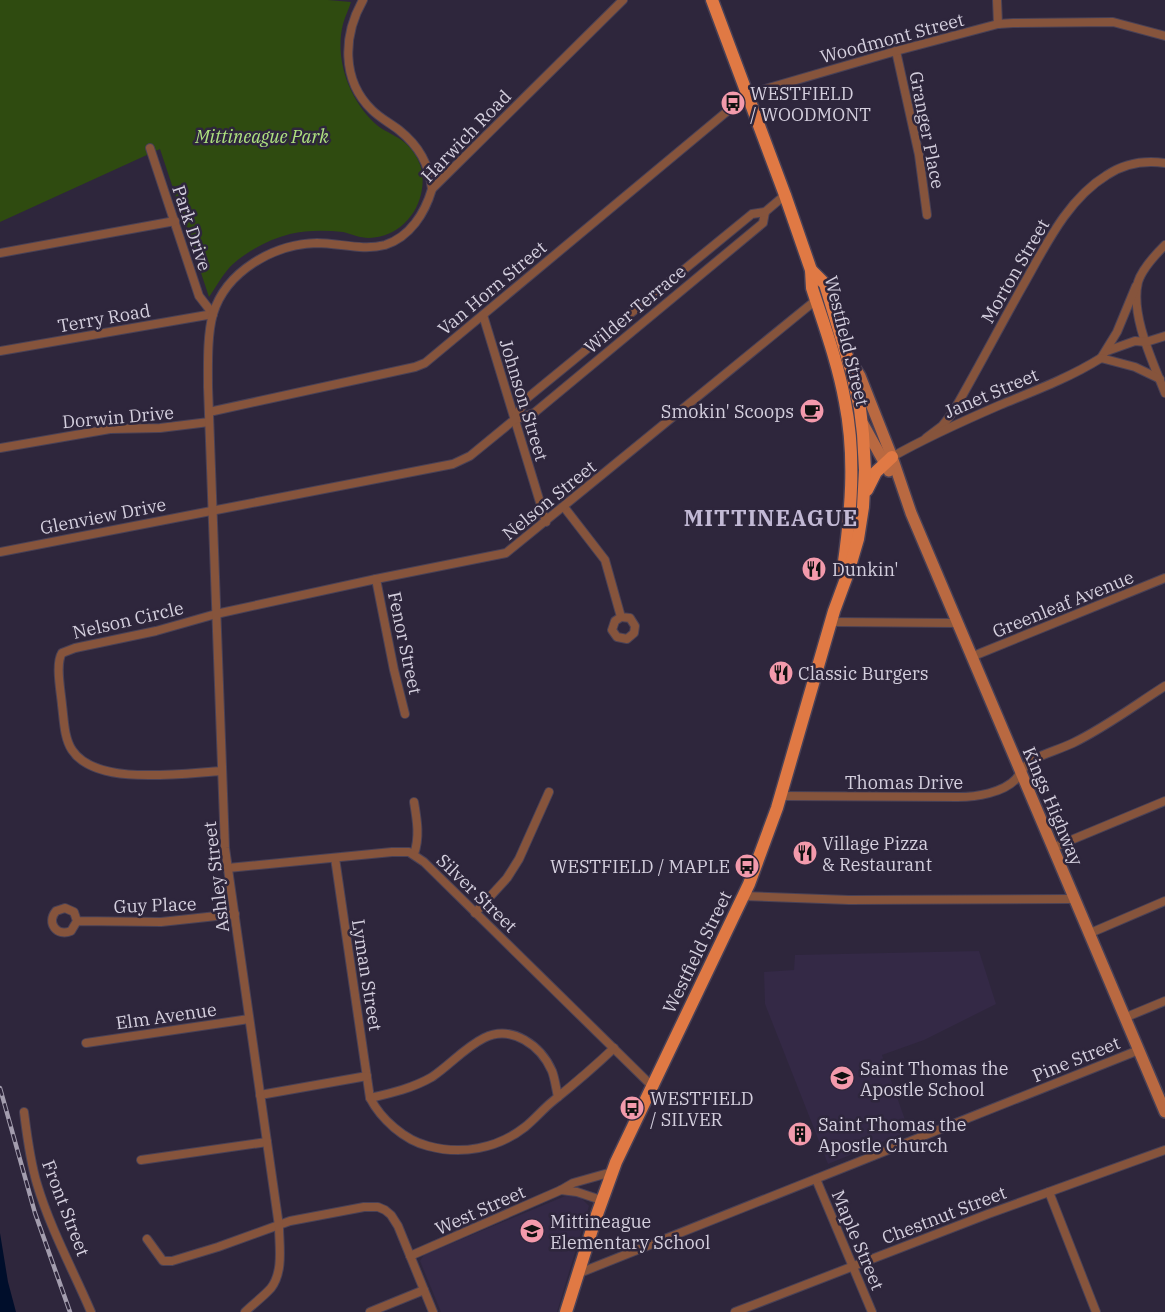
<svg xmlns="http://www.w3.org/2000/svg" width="1165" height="1312" font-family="'IBM Plex Serif',serif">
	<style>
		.built { fill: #342946 }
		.green { fill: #2f4b10 }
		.water { fill: #000e2b }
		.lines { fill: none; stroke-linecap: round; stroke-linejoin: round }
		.minor-casing { stroke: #494156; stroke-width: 10 }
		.secondary-casing { stroke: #494156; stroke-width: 14 }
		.primary-casing { stroke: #494156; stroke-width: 15 }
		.minor { stroke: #86543c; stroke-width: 8 }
		.secondary { stroke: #b96941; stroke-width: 11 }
		.primary { stroke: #e07944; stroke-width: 12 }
		.rail-casing { stroke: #a39dae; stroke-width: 4.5 }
		.rail { stroke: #2e263c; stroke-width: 2.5; stroke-dasharray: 8; stroke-linecap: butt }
		.labels { text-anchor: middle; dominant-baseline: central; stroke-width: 5; stroke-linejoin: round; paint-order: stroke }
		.street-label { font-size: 18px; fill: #d4cfde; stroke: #2e263c }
		.poi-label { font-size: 18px; fill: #d4cfde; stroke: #2e263c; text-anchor: start }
		.park-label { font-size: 18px; font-style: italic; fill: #afe380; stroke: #2e263c }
		.district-label { font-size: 22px; font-weight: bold; letter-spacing: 1px; fill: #c2b9d5; stroke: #2e263c }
	</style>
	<rect width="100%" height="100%" fill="#2e263c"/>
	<g class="built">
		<path d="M979,951L996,1004L924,1040L882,1055L909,1131L828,1164L765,1004L764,972L794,970L795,955Z"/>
		<path d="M570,1194L578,1195L589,1206L557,1312H441L420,1261L424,1255Z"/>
	</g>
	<path class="green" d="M0,0H328L351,2C349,9 345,16 343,24C334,60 350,102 378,126C386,132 397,136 404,142C418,153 425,171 422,189C418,216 397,237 369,238C360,238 351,234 343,232C325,230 307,230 290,234C270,239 249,250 233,264C224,272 216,287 209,297L160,149L0,222Z"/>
	<path class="water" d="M0,1233L8,1282L16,1312H0Z"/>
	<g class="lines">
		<defs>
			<g id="minor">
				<path d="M363,0C343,35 341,80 372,110C380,118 390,123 399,130C419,146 429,164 432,189"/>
				<path d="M997,0L998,24"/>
				<path d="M896,51L919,155L927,215"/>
				<path d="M150,148L199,296L213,314"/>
				<path d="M1165,245C1156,254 1142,269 1138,282C1130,315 1153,362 1165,393"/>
				<path d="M0,253L175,221"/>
				<path d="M483,315L546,522"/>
				<path d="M0,351L213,314"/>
				<path d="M1107,351L1135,341L1146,342L1165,336"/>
				<path d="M1101,358L1117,332L1136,286"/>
				<path d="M209,412L415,367L425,363L748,94L896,51L998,24L1013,23L1113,22L1165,36"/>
				<path d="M514,420L534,413L763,223L765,212"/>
				<path d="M926,438L942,426L953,412C976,372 998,330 1021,289C1044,249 1066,200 1107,175C1125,163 1144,160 1165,163"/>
				<path d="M0,448L110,429L160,428L209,422"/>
				<path d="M892,457C927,437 963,421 1000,405C1034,391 1069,378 1101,358L1135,367L1160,379"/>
				<path d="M564,507L605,560L621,617L630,618L635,626L634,633L627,639L617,637L612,630L615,621L621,617"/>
				<path d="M0,552L453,464L470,456L514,420L526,399L752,214L765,212L785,195"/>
				<path d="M376,579L394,670L405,714"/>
				<path d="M831,622L957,623"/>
				<path d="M971,657L1165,578"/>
				<path d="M222,771C183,773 96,787 72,750C64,738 64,720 62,705C61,692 55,664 62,653L75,648L156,631L216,614L376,579L506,553L816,300"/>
				<path d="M780,796L958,797C976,797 1003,793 1016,779C1022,771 1025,764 1034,759C1046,753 1060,749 1073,743C1106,727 1135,705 1165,686"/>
				<path d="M1052,848L1165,801"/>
				<path d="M414,854C420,837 417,820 414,802"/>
				<path d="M335,858L370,1098"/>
				<path d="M228,868L392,852H409L424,862L652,1086"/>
				<path d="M743,896L849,900L1073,899"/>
				<path d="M475,913L507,878L519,859L549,792"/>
				<path d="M77,921L71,931C57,937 46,923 56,911L65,908L74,912L77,921L161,922L235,914"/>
				<path d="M1088,934L1165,901"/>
				<path d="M1124,1018L1165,1001"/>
				<path d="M86,1043L249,1019"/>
				<path d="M260,1095L367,1076"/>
				<path d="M558,1097C556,1088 555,1079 552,1071C541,1046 512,1024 484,1038C464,1048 450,1065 432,1077C413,1088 392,1093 370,1098C381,1119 404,1140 428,1146C461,1155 497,1149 525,1127C535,1119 543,1109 553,1101C574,1084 594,1067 614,1048"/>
				<path d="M24,1112C27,1136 30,1161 37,1184C50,1228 73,1270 91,1312"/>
				<path d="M141,1160L267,1142"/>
				<path d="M816,1179L872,1312"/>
				<path d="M561,1190L577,1192L601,1200"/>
				<path d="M1049,1192L1096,1312"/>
				<path d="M147,1239L163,1261H172L218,1247L290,1221L364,1207H378L385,1210L391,1215L398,1226L433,1312"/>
				<path d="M410,1256L561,1190L573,1183L612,1172"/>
				<path d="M577,1274L1139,1050"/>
				<path d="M245,1312C253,1304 263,1297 271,1288C284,1271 279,1245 279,1226L225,848L208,387C208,365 207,335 213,314C226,271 274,244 317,243C339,243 363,251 385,245C410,237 425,213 432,189L623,0"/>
				<path d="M370,1312L424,1290"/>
				<path d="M735,1312L988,1214L1165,1150"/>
			</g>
			<g id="secondary">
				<path d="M851,362L860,376L892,457L911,513L1165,1112"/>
				<path d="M863,424L889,471"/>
			</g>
			<g id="primary">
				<path d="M712,0L785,195L811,270L812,288C824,325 838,363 845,402C856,457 851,513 843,569"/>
				<path d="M867,490L876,472L892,457"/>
				<path d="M566,1312L595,1220L616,1162L749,884L777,808L834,611L848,573L858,539L863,507L865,470L863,434L860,409L852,373L825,284L811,270"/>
			</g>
		</defs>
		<use href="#minor" class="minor-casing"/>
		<use href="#secondary" class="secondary-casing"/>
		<use href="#primary" class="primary-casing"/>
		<use href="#minor" class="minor"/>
		<use href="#secondary" class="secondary"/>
		<use href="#primary" class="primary"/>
		<defs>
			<path id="rail" d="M0,1088L35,1213L70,1312"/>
		</defs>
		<use href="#rail" class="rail-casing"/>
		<use href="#rail" class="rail"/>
	</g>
	<defs>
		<symbol id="bus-disc" viewBox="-11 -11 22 22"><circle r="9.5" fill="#f39aac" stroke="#2e263c"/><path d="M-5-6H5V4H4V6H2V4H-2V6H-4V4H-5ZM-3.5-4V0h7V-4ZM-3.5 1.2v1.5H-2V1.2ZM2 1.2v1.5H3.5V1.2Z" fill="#111"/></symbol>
		<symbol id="cafe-disc" viewBox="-11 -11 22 22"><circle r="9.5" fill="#f39aac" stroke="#2e263c"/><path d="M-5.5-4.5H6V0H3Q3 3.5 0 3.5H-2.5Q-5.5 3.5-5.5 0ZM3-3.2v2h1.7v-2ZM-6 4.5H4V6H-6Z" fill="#111"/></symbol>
		<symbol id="restaurant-disc" viewBox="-11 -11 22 22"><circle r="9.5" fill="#f39aac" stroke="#2e263c"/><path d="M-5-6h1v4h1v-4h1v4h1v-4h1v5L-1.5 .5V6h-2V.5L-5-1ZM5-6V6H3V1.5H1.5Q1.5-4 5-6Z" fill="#111"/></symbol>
		<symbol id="school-disc" viewBox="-11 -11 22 22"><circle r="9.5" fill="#f39aac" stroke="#2e263c"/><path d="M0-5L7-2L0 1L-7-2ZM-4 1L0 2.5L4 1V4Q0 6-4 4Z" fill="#111"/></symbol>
		<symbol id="building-disc" viewBox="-11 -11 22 22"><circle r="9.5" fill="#f39aac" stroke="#2e263c"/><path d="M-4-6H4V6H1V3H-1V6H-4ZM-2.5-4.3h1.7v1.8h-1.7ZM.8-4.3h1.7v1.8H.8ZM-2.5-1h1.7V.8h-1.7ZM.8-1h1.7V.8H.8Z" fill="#111"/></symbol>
	</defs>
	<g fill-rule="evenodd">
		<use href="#bus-disc" x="719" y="89" width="28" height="28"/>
		<use href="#cafe-disc" x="798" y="397" width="28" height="28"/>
		<use href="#restaurant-disc" x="800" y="555" width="28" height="28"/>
		<use href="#restaurant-disc" x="767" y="659" width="28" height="28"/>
		<use href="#restaurant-disc" x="791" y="839" width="28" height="28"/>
		<use href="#bus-disc" x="733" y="852" width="28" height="28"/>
		<use href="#school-disc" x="828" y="1064" width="28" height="28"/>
		<use href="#bus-disc" x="618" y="1094" width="28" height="28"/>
		<use href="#building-disc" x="786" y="1120" width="28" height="28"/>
		<use href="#school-disc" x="518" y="1217" width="28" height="28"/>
	</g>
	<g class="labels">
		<g class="street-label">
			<text transform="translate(892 38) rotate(-15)">Woodmont Street</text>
			<text transform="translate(927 130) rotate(79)">Granger Place</text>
			<text transform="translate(466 136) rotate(-46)">Harwich Road</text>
			<text transform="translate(192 228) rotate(72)">Park Drive</text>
			<text transform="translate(1015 271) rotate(-60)">Morton Street</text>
			<text transform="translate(492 288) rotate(-40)">Van Horn Street</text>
			<text transform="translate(635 309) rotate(-40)">Wilder Terrace</text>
			<text transform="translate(104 318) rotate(-10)">Terry Road</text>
			<text transform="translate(847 341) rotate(76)">Westfield Street</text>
			<text transform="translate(991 393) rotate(-23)">Janet Street</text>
			<text transform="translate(524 400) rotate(73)">Johnson Street</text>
			<text transform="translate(118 417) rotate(-5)">Dorwin Drive</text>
			<text transform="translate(549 500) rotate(-39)">Nelson Street</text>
			<text transform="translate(103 516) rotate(-11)">Glenview Drive</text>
			<text transform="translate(1063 604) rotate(-22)">Greenleaf Avenue</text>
			<text transform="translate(128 620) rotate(-13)">Nelson Circle</text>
			<text transform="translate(405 643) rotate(78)">Fenor Street</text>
			<text x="904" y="782">Thomas Drive</text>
			<text transform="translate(1053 806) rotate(67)">Kings Highway</text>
			<text transform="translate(216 877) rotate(-97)">Ashley Street</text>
			<text transform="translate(477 893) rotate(44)">Silver Street</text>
			<text transform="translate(155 905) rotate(-2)">Guy Place</text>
			<text transform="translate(697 952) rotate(-64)">Westfield Street</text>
			<text transform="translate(367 975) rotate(81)">Lyman Street</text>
			<text transform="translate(166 1016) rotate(-8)">Elm Avenue</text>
			<text transform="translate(1076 1059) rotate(-22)">Pine Street</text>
			<text transform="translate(66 1208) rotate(69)">Front Street</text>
			<text transform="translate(480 1210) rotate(-24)">West Street</text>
			<text transform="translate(944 1215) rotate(-21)">Chestnut Street</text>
			<text transform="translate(858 1240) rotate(67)">Maple Street</text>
		</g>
		<g class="poi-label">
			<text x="750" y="93">WESTFIELD<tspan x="750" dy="21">/ WOODMONT</tspan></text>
			<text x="794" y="411" text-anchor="end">Smokin' Scoops</text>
			<text x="832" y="569">Dunkin'</text>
			<text x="798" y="673">Classic Burgers</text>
			<text x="822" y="843">Village Pizza<tspan x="822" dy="21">&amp; Restaurant</tspan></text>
			<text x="730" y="866" text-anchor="end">WESTFIELD / MAPLE</text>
			<text x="860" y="1068">Saint Thomas the<tspan x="860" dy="21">Apostle School</tspan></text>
			<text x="650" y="1098">WESTFIELD<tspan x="650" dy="21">/ SILVER</tspan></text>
			<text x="818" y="1124">Saint Thomas the<tspan x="818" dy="21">Apostle Church</tspan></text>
			<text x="550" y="1221">Mittineague<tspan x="550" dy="21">Elementary School</tspan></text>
		</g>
		<g class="park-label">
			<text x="262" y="136">Mittineague Park</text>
		</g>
		<g class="district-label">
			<text x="771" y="517">MITTINEAGUE</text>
		</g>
	</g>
</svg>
